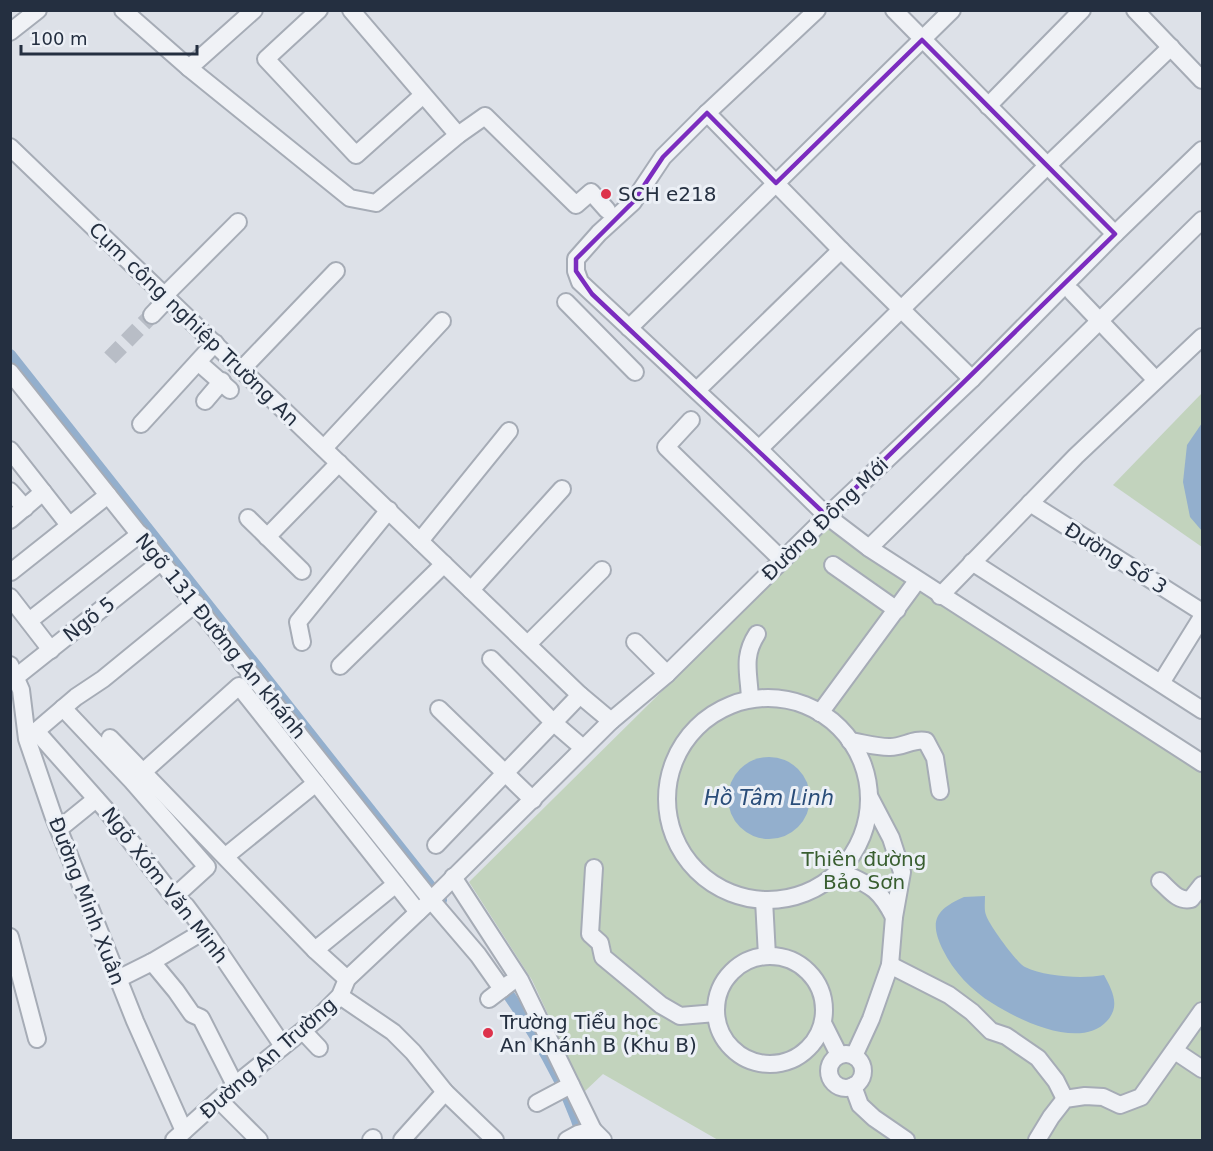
<svg xmlns="http://www.w3.org/2000/svg" width="1213" height="1151" font-family="'DejaVu Sans',sans-serif">
	<style>
		.green { fill: #c2d3bd }
		.water { fill: #93afcd }
		.lines { fill: none; stroke-linecap: round; stroke-linejoin: round }
		.canal { stroke: #93afcd; stroke-width: 12 }
		.minor-tunnel { stroke: #b8bdc6; stroke-width: 16; stroke-dasharray: 16 8; stroke-linecap: butt }
		.minor-casing { stroke: #a6acb6; stroke-width: 20 }
		.minor { stroke: #f0f2f6; stroke-width: 16 }
		.marked { fill: none; stroke: #7b2cbf; stroke-width: 4.5; stroke-linejoin: round }
		.poi-dot { fill: #dd324b; stroke: #ecf0f6; stroke-width: 2 }
		.labels { text-anchor: middle; dominant-baseline: central; stroke-width: 6; stroke-linejoin: round; paint-order: stroke }
		.poi-label { font-size: 20px; fill: #242f40; stroke: #ecf0f6; text-anchor: start }
		.street-label { font-size: 20px; fill: #242f40; stroke: #ecf0f6 }
		.park-label { font-size: 20px; fill: #395e30; stroke: #ecf0f6 }
		.water-label { font-size: 21px; font-style: italic; fill: #2a4d79; stroke: #ecf0f6 }
	</style>
	<rect width="100%" height="100%" fill="#dde1e8"/>
	<g class="green">
		<path d="M1202,393V547L1113,485Z"/>
		<path d="M828,527L1202,767V1140H718L603,1074L584,1092L532,980L469,882Z"/>
	</g>
	<g class="water">
		<path d="M1202,423V531L1190,517L1183,482L1187,445Z"/>
		<circle cx="769" cy="798" r="41"/>
		<path d="M964,897L985,896C985,902 984,910 986,915C989,925 1017,963 1025,967C1046,977 1083,979 1104,975C1112,990 1121,1006 1107,1021C1081,1050 1020,1021 992,1003C972,991 953,971 943,950C928,920 937,909 964,897Z"/>
	</g>
	<g class="lines">
		<g class="canal">
			<path d="M10,355L441,900"/>
			<path d="M500,982C533,1030 566,1082 583,1138"/>
		</g>
		<path class="minor-tunnel" d="M110,358L152,315"/>
		<defs>
			<g id="minor">
				<path d="M123,10L189,68L350,198L376,203L458,135L485,116L576,205L591,192L607,210"/>
				<path d="M319,10L266,59L356,155L423,95"/>
				<path d="M351,10L458,135"/>
				<path d="M817,10L707,113L663,157L633,202L599,233L576,259V271L580,282L759,449L827,516L869,548L1202,763"/>
				<path d="M894,10L1115,234"/>
				<path d="M1135,10L1202,80"/>
				<path d="M10,32L38,10"/>
				<path d="M189,68L254,10"/>
				<path d="M988,106L1082,10"/>
				<path d="M707,113L841,250L972,379"/>
				<path d="M10,147L580,695L611,721"/>
				<path d="M1072,292L1156,380"/>
				<path d="M165,295L238,222"/>
				<path d="M566,302L635,372"/>
				<path d="M152,315L168,298"/>
				<path d="M629,328L952,10"/>
				<path d="M198,362L230,390"/>
				<path d="M242,369L336,271"/>
				<path d="M10,372L431,900L478,955L502,989"/>
				<path d="M697,390L841,250"/>
				<path d="M205,401L222,381"/>
				<path d="M691,420L666,447L782,560"/>
				<path d="M141,424L215,343"/>
				<path d="M324,448L442,321"/>
				<path d="M759,449L1048,165L1171,47"/>
				<path d="M10,450L69,525"/>
				<path d="M10,491L25,508"/>
				<path d="M1030,503L1202,612"/>
				<path d="M248,518L302,571"/>
				<path d="M10,520L43,492"/>
				<path d="M267,537L339,463"/>
				<path d="M420,541L509,431"/>
				<path d="M869,548L1202,220"/>
				<path d="M972,562L1202,710"/>
				<path d="M833,565L897,610"/>
				<path d="M11,572L108,495"/>
				<path d="M471,590L562,489"/>
				<path d="M940,596L1076,456L1202,337"/>
				<path d="M10,597L51,650"/>
				<path d="M29,621L140,534"/>
				<path d="M302,642L298,622L389,510"/>
				<path d="M635,642L667,674"/>
				<path d="M528,644L602,570"/>
				<path d="M491,659L554,723L583,748"/>
				<path d="M10,665L21,690L27,739L53,815L135,1021L184,1131"/>
				<path d="M340,666L444,564"/>
				<path d="M16,677L162,561"/>
				<path d="M1161,683L1202,617"/>
				<circle cx="768" cy="799" r="101"/>
				<path d="M750,699C749,673 742,657 757,634"/>
				<path d="M63,708L132,781L207,867L174,897"/>
				<path d="M439,709L533,800"/>
				<path d="M820,713L917,581"/>
				<path d="M36,731L107,811L174,897L186,906L210,938L283,1046"/>
				<path d="M28,738L76,697L103,679L196,603"/>
				<path d="M110,738L315,950L347,979"/>
				<path d="M850,741C863,743 876,747 889,747C901,748 915,738 926,741L935,758L940,791"/>
				<path d="M143,772L239,686L418,912"/>
				<path d="M59,829L96,799"/>
				<path d="M436,845L580,695"/>
				<path d="M226,856L316,783"/>
				<path d="M594,868L590,934L600,943L603,957L661,1005L680,1016L716,1013"/>
				<path d="M839,871C869,885 878,886 894,917"/>
				<path d="M453,877L520,980L593,1130L603,1140"/>
				<path d="M1160,881C1170,890 1178,902 1191,899L1202,885"/>
				<path d="M764,900L767,956"/>
				<path d="M10,937L37,1039"/>
				<path d="M315,950L396,884"/>
				<circle cx="770" cy="1010" r="54"/>
				<path d="M152,962L176,991L192,1014L201,1018L235,1085"/>
				<path d="M890,965L949,995L972,1012L991,1031L1006,1036L1038,1058L1056,1081L1065,1099"/>
				<path d="M118,979L152,962L204,931"/>
				<path d="M340,996L393,1032L413,1052L445,1092L495,1140"/>
				<path d="M489,999L510,983"/>
				<path d="M823,1023L839,1055"/>
				<path d="M303,1031L319,1048"/>
				<path d="M1175,1051L1202,1069"/>
				<circle cx="846" cy="1071" r="17"/>
				<path d="M854,1056L871,1019L890,965L894,917L902,872L891,838L869,796"/>
				<path d="M853,1086L860,1105L874,1118L906,1140"/>
				<path d="M219,1100L259,1140"/>
				<path d="M537,1103L571,1085"/>
				<path d="M174,1140L235,1085L316,1020L340,996L347,979L431,900L611,721L667,674L827,516L972,379L1115,234L1202,150"/>
				<path d="M371,1140L373,1138"/>
				<path d="M402,1140L445,1092"/>
				<path d="M567,1140L578,1134L593,1130L595,1140"/>
				<path d="M1037,1140L1051,1117L1065,1099L1085,1096L1103,1097L1120,1105L1141,1097L1202,1011"/>
			</g>
		</defs>
		<use href="#minor" class="minor-casing"/>
		<use href="#minor" class="minor"/>
	</g>
	<path class="marked" d="M922,40L1115,234L827,516L592,294L576,271V259L633,202L663,157L707,113L776,183Z"/>
	<g class="poi-dot">
		<circle cx="606" cy="194" r="6"/>
		<circle cx="488" cy="1033" r="6"/>
	</g>
	<g class="labels">
		<g class="poi-label">
			<text x="618" y="194">SCH e218</text>
			<text x="500" y="1022">Trường Tiểu học<tspan x="500" dy="23">An Khánh B (Khu B)</tspan></text>
		</g>
		<g class="street-label">
			<text transform="translate(194 324) rotate(44)">Cụm công nghiệp Trường An</text>
			<text transform="translate(825 519) rotate(-44)">Đường Đồng Mới</text>
			<text transform="translate(1116 558) rotate(32)">Đường Số 3</text>
			<text transform="translate(89 619) rotate(-38)">Ngõ 5</text>
			<text transform="translate(221 636) rotate(51)">Ngõ 131 Đường An khánh</text>
			<text transform="translate(165 885) rotate(52)">Ngõ Xóm Văn Minh</text>
			<text transform="translate(87 901) rotate(69)">Đường Minh Xuân</text>
			<text transform="translate(268 1058) rotate(-41)">Đường An Trường</text>
		</g>
		<g class="park-label">
			<text x="864" y="859">Thiên đường<tspan x="864" dy="23">Bảo Sơn</tspan></text>
		</g>
		<g class="water-label">
			<text x="769" y="798">Hồ Tâm Linh</text>
		</g>
	</g>
	<rect width="1213" height="1151" fill="none" stroke="#242f40" stroke-width="24"/>
	<path d="M21 45v9h176v-9" fill="none" stroke="#242f40" stroke-width="3"/>
	<text x="30" y="45" font-size="18" fill="#242f40" stroke="#ecf0f6" stroke-width="4.5" paint-order="stroke">100 m</text>
</svg>
